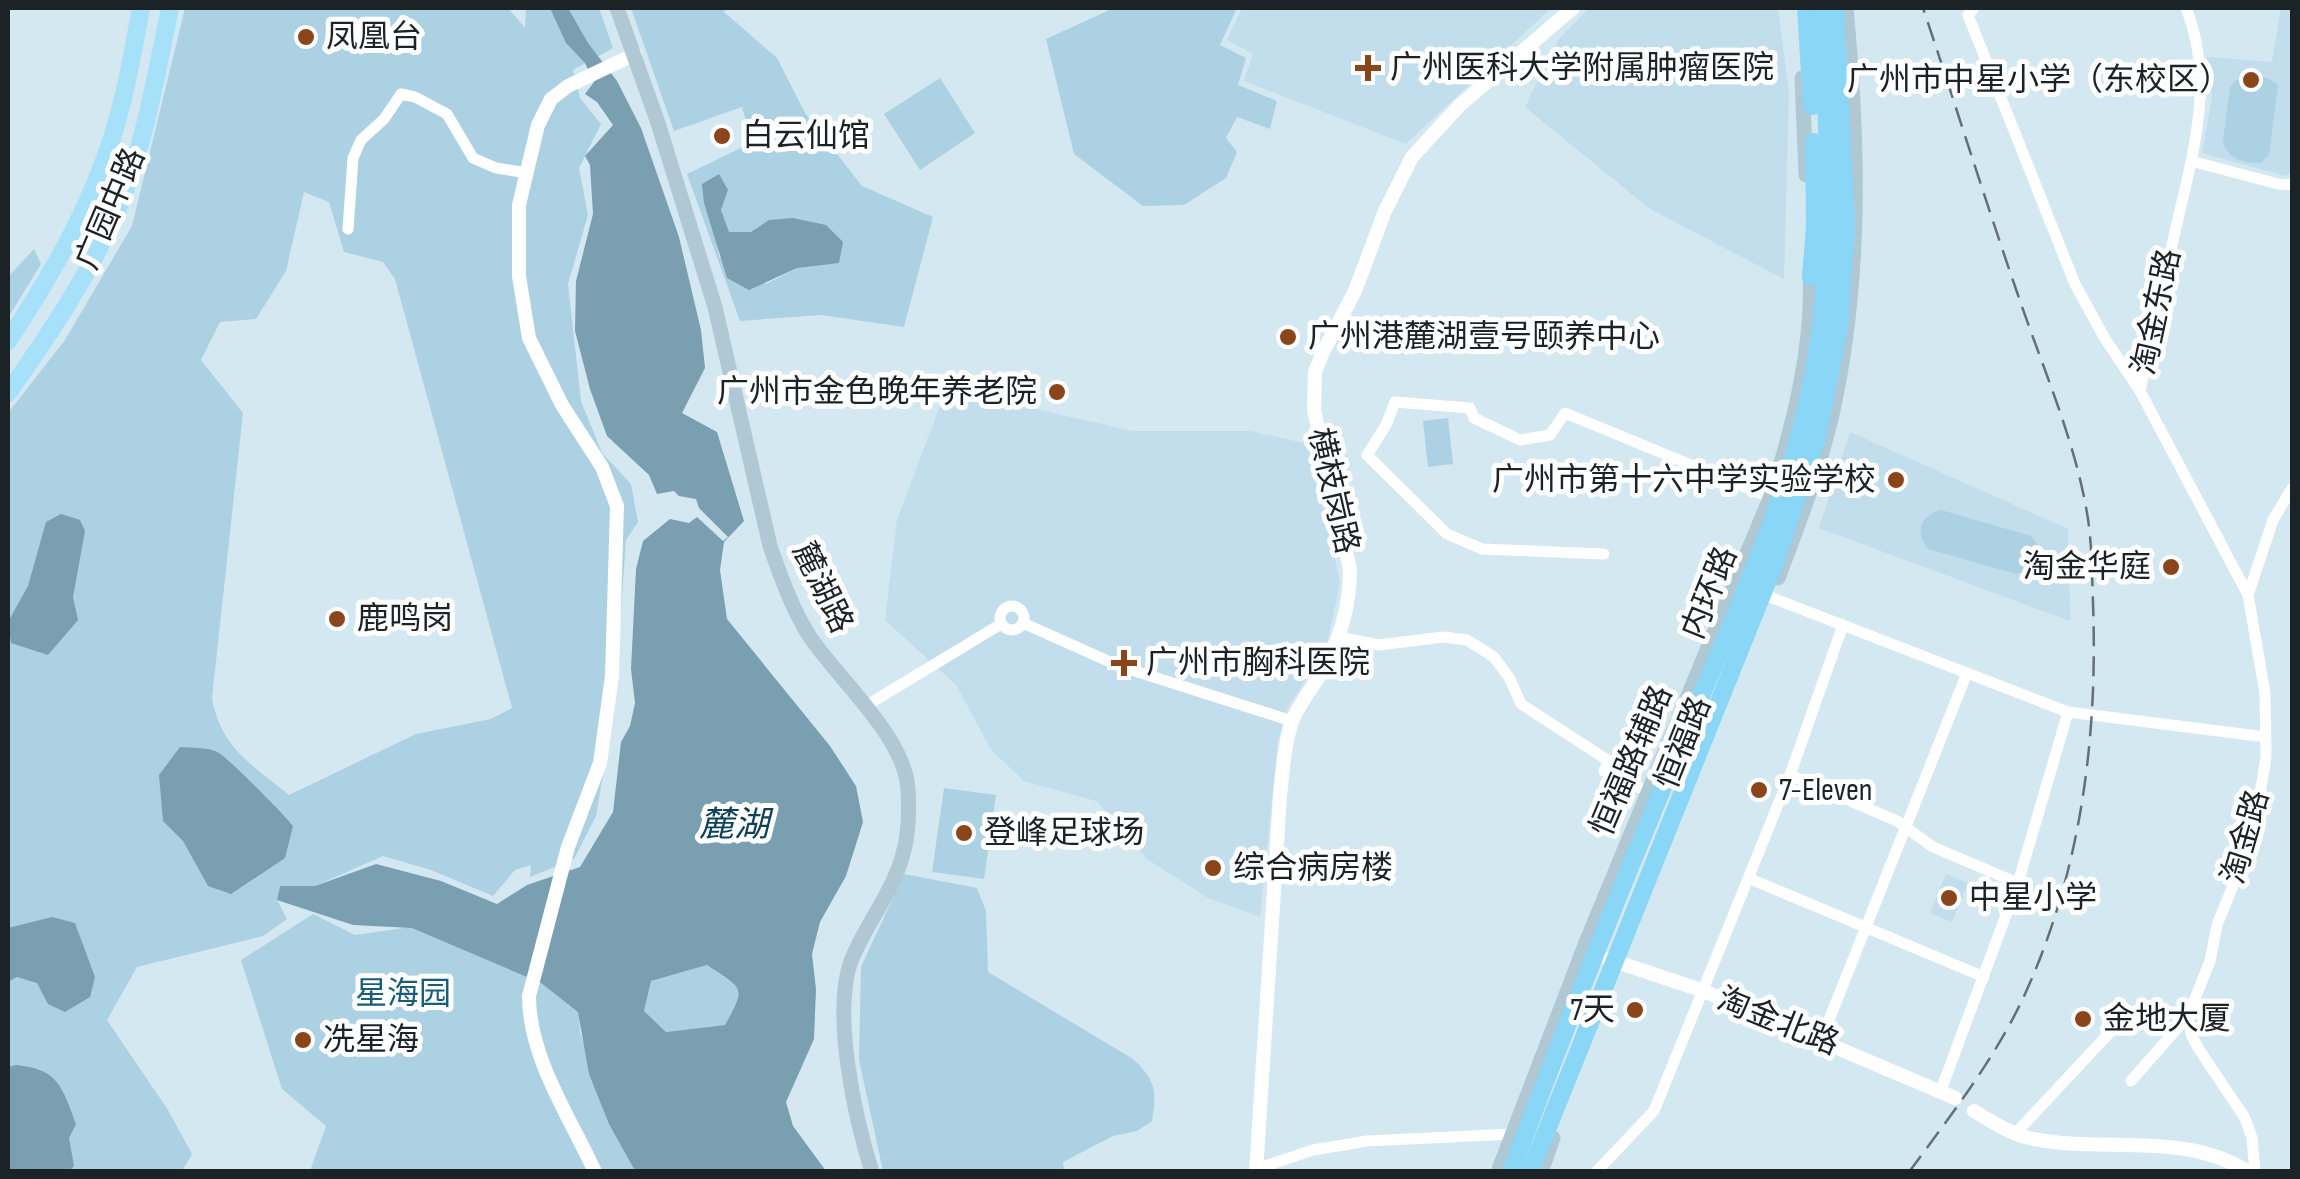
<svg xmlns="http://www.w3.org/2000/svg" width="2300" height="1179" font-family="'Sofia Sans Condensed','Noto Sans SC',sans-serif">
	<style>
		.built { fill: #c2ddeb }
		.green { fill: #acd1e2; fill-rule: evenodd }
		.water { fill: #799fb1; fill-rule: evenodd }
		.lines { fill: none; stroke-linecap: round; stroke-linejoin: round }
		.minor { stroke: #fff; stroke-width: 11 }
		.tertiary { stroke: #fff; stroke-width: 14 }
		.secondary { stroke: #b0c8d3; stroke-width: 15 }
		.primary { stroke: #a7e0f9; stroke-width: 18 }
		.trunk { stroke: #8ad6f7; stroke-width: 18 }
		.rail { stroke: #647076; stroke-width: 2.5; stroke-dasharray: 20 10; stroke-linecap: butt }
		.poi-dot { fill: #8a451b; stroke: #fff; stroke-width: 4 }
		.labels { text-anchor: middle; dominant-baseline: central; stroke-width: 10; stroke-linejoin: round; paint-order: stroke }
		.poi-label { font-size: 32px; fill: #1c2327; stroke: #fff; text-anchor: start }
		.street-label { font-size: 32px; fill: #1c2327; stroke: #fff }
		.park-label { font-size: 32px; fill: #195e79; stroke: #fff }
		.water-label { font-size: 35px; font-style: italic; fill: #0d4257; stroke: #fff }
	</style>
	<rect width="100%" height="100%" fill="#d4e8f2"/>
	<g class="built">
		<path d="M1242,8H1551L1406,144L1244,81L1253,54L1227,40Z"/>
		<path d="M1589,8H1778L1789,93L1784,279L1650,209L1525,107L1558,40Z"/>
		<path d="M2281,9L2292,10V172L2286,176L2202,153L2212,97L2207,57L2272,62Z"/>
		<path d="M949,382L1017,405L1133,431H1249L1309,444L1340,582L1327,645L1287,709L1278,740L1260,917L1208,898L1147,859L1096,801L1024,781L992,751L956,685L885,620L897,520Z"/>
		<path d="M1850,432L2068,529L2070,621L1819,528Z"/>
		<path d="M1946,874L1968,883L1952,922L1930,913Z"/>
	</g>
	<g class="green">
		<path d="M185,8H508L525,28L526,8H599L613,48L573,70L580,98L601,124L579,168L588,215L568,284L581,401L602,453L631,484L638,522L626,540L614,711L596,816L574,859L530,877L531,865L515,870L493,896L431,870L383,856L315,886H280L277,900L287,919L263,936L137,967L107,1020L168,1110L192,1154L182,1171H8V413L65,340L132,226ZM304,192L329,202L344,252L383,262L395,279L512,708L491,719L416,734L289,795C252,764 221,749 212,698L243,413L201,360L220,322L256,319L286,271Z"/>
		<path d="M631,8H726L724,12L777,58L805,113L862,186L933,217L904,327L821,315L740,321L687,174L753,142L742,107L674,131ZM728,190L721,210L729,233L751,232L769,220L797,268L766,284L719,257L715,231L704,203Z"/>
		<path d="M1114,8H1237L1220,45L1246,58L1238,85L1277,101L1270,129L1237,117L1226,138L1237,152L1226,178L1184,205L1143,206L1074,154L1046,39Z"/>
		<path d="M2249,76L2268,78L2278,85L2269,155L2261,163C2244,163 2227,160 2223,141L2230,87L2235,81Z"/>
		<path d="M940,78L975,133L920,170L884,114Z"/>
		<path d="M34,249L41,264L8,318V277Z"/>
		<path d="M1448,418L1453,464L1428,467L1423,421Z"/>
		<path d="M1941,510L2031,536L2038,545L2039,558L2029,571L2016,574L1928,549C1915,532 1919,516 1941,510Z"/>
		<path d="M944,788L996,795L984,879L932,872Z"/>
		<path d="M904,874L977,888L986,911L988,972L1133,1059C1155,1079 1157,1091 1152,1121L1137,1131L1113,1136L1063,1162L1064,1171H883L859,1060L861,967Z"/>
		<path d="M313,914L355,935L411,927L541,983L579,1012L580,1032L609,1124L635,1171H310L326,1126L282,1089L241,960Z"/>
		<path d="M707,965C745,991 745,986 725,1025L666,1032L644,1011L651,981Z"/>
	</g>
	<g class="water">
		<path d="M550,8H568L588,43L617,81L641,128L679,237L701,330L705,368L682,413L717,432L744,521L724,542L720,570L727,619L830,746L856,786L863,822L846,876L820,922L812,954L816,989L814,1039L786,1102L793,1126L826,1171H635L609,1124L589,1074L578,1012L541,983L412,928L353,925L277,900L280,886H315L376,864L441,881L497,904L527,885L580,867L613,812L621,742L630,726L635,703L631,669L636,569L643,541L670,519L689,523L697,517L723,541L728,537L699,508L696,499L679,496L674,491L657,494L649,475L607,436L590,389L575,331L576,281L593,214L590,165L585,156L613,125L597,102L585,94L594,82L585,63L566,43ZM707,965C744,990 746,986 725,1025L666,1032L644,1011L651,981Z"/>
		<path d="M719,174L728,190L721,210L729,232H751L769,220L793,218L826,225L843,242L839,263L797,268L749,290L727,278L704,203L702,184Z"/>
		<path d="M61,514L80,520L85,531L73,597L78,620L48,655L11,643L8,622L28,586L46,522Z"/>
		<path d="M180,747C191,748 210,747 219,753C230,760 286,816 293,826L285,858L231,894L208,886L183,841L163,821L159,775Z"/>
		<path d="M52,917L75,923L95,977L90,997L65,1012L48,1004L37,983L17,977L8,982V928Z"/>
		<path d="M16,1065C59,1069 62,1087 76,1124L69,1138L74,1166L69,1171H8V1067Z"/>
	</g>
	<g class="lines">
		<g class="minor">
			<path d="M1974,8L1968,15L2075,284L2104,337L2140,391L2248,595"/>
			<path d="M2191,161L2278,184L2292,185"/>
			<path d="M348,229L353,158L361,140L384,119L401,94L415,97L447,114L473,158L496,168L527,173"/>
			<path d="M2140,391C2150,341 2161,291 2173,241C2190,163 2217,85 2186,8"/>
			<path d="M1604,554L1482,549L1447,534L1367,455L1386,425L1395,402L1470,408L1474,418L1520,440L1550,435L1565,413L1776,500"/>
			<path d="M1770,597L2068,712L2266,737"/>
			<circle cx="1012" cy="618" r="12"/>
			<path d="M1023,623L1119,666L1292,721"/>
			<path d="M1338,637L1379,645L1443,637L1467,640L1494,657L1510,679L1521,704L1609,761L1604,771L1649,792"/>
			<path d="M864,707L1001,624"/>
			<path d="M1790,775L1897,821L1933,847L2018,883"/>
			<path d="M1748,878L1984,977"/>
			<path d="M1821,1040L1967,673"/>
			<path d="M2131,1081L2188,1016"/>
			<path d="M1941,1090L2018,883L2068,712"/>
			<path d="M2015,1134L2129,1012"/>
			<path d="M1256,1169L1313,1150L1367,1141L1512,1134"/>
			<path d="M1596,1172L1654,1111L1790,775L1843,625"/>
			<path d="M2255,1172L2252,1138L2245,1118L2198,1048L2191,1034L2188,1016L2210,961L2217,925L2241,866L2259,800L2266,757L2265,693L2248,595L2273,520L2292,488"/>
		</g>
		<g class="tertiary">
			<path d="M1608,959L1701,990L1955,1098"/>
			<path d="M1974,1111C1992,1122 2009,1133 2029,1138C2100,1154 2184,1130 2248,1172"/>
			<path d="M595,1172C570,1117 529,1058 529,996L568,847L600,763L612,676L617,506L602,467L562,405L529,338L519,276V205L538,125L551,99L568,86L635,54"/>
			<path d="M1256,1172L1280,796C1283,771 1284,743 1293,719C1300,703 1312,688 1321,673C1340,641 1350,606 1350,569L1314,410L1315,372L1322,354L1355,291L1385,211L1412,157L1460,105L1573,8"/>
		</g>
		<g class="secondary">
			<path d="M617,8L658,123L715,307L770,546C781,577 792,609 810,637C839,680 905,737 908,789C909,808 909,832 904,850C895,890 866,923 851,961C832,1014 855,1118 872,1172"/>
			<path d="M1802,78L1806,175"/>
			<path d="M1778,578C1798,526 1818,473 1831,419C1862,284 1859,145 1846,8"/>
			<path d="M1498,1172L1587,940L1770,498C1794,425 1814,345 1810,268"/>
			<path d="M1541,1172L1553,1138"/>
		</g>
		<g class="primary">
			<path d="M8,341C53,273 95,200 117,121C128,84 134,45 141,8"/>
			<path d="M8,393C49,335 90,274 118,208C145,144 156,75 170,8"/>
		</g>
		<g class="trunk">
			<path d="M1806,8L1812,106"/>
			<path d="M1811,277L1815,226L1814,142"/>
			<path d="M1511,1172C1566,1025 1624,879 1685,734C1734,616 1791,497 1814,371C1836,251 1830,127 1818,8"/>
			<path d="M1530,1172L1774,565L1818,434L1839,326L1846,225L1835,8"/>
		</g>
		<path class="rail" d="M1909,1172C1951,1115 1995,1059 2025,994C2081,871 2098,737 2093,603C2092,575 2092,547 2088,519C2076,442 2043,369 2018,295C1985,200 1955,103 1923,8"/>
	</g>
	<g class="poi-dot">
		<circle cx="306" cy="37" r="10"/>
		<path d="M1363 53h10v10h10v10h-10v10h-10v-10h-10v-10h10z"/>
		<circle cx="2251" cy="80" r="10"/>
		<circle cx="722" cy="136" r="10"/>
		<circle cx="1288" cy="337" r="10"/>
		<circle cx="1057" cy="392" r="10"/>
		<circle cx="1896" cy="480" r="10"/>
		<circle cx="2171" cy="567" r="10"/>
		<circle cx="337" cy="619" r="10"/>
		<path d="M1119 648h10v10h10v10h-10v10h-10v-10h-10v-10h10z"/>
		<circle cx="1759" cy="790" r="10"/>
		<circle cx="964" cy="833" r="10"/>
		<circle cx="1213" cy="868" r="10"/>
		<circle cx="1949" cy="898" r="10"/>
		<circle cx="1635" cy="1010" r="10"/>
		<circle cx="2083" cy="1019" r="10"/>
		<circle cx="303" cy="1040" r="10"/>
	</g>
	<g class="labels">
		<g class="poi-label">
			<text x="326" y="37">凤凰台</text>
			<text x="1390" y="68">广州医科大学附属肿瘤医院</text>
			<text x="2231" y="80" text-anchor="end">广州市中星小学（东校区）</text>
			<text x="742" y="136">白云仙馆</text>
			<text x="1308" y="337">广州港麓湖壹号颐养中心</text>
			<text x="1037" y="392" text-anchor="end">广州市金色晚年养老院</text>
			<text x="1876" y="480" text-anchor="end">广州市第十六中学实验学校</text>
			<text x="2151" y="567" text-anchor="end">淘金华庭</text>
			<text x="357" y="619">鹿鸣岗</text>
			<text x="1146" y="663">广州市胸科医院</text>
			<text x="1779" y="790">7-Eleven</text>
			<text x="984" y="833">登峰足球场</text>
			<text x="1233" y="868">综合病房楼</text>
			<text x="1969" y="898">中星小学</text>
			<text x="1615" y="1010" text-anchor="end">7天</text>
			<text x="2103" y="1019">金地大厦</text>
			<text x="323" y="1040">冼星海</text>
		</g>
		<g class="street-label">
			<text transform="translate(111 209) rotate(-67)">广园中路</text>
			<text transform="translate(2157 312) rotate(-78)">淘金东路</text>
			<text transform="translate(1333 491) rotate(77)">横枝岗路</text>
			<text transform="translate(822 588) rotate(64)">麓湖路</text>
			<text transform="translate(1710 593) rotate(-68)">内环路</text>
			<text transform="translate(1684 743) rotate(-68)">恒福路</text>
			<text transform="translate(1632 761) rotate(-67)">恒福路辅路</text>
			<text transform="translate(2246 837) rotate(-74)">淘金路</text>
			<text transform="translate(1778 1022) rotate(22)">淘金北路</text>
		</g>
		<g class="park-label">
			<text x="403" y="994">星海园</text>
		</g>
		<g class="water-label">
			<text x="734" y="825">麓湖</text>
		</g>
	</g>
	<rect width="2300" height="1179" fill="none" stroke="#1c2327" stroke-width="20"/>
</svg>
